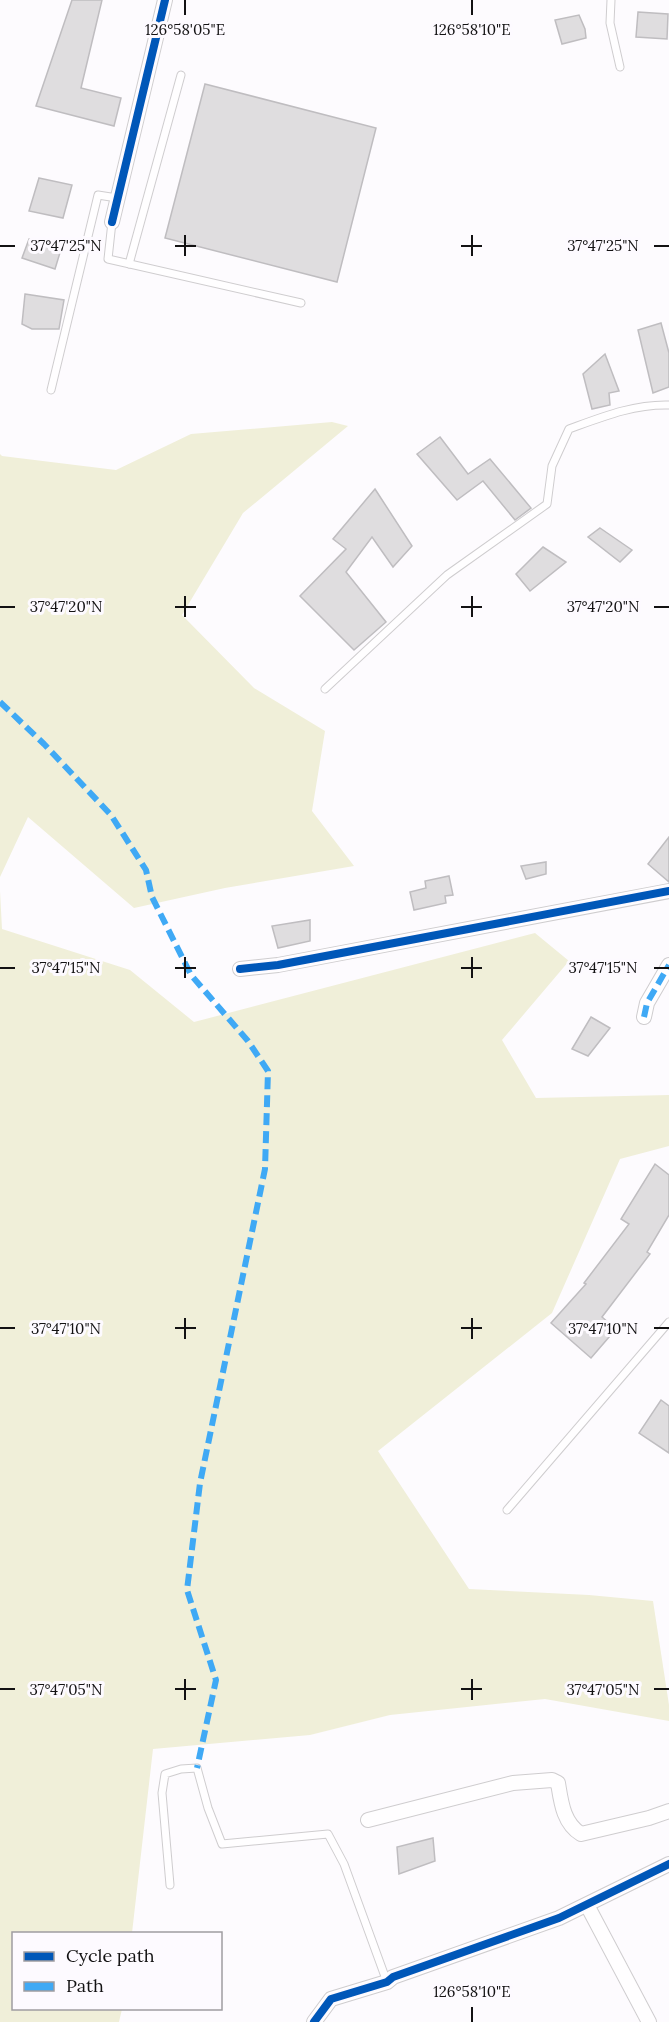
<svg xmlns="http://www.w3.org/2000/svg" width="669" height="2022" font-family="Lora,serif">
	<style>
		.green { fill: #f0efd9 }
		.building { fill: #dfdddf; stroke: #bfbdc0; stroke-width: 1.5 }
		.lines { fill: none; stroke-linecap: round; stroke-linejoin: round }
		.service-casing { stroke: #cfcdcf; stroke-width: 9 }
		.minor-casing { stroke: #cfcdcf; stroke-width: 16 }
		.service { stroke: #fffeff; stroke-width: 7 }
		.minor { stroke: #fffeff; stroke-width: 14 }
		.quiet { stroke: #3fa9f5; stroke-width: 6; stroke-dasharray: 12 6; stroke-linecap: butt }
		.cycleway-casing { stroke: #fdfaff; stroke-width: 11 }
		.cycleway { stroke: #0057b8; stroke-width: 8 }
		.ticks { fill: none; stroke: #131213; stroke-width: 2 }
		.ticks-label { font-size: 15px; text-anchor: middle; fill: #131213; stroke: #fdfaff; stroke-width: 6; stroke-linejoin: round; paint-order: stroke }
	</style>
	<rect width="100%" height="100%" fill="#fdfbfe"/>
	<g class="green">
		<path d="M332,422L348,426L243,513L182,615L254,688L325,731L312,811L354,866L225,888L134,908L28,817L0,877V454L2,456L116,470L191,434Z"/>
		<path d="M0,891L2,929L130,970L194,1022L535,933L569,961L502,1040L536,1098L669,1095V1146L620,1159L552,1313L378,1451L469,1589L589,1595L653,1601L669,1705V1721L545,1699L390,1715L310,1735L153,1749L132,1933L14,1934V2008L122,2009L119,2022H0Z"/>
	</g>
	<g class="building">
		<path d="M72,0H102L81,88L121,98L114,126L36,106Z"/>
		<path d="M638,12L668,14L667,39L636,37Z"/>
		<path d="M579,15L585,29L586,38L562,44L555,20Z"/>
		<path d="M205,84L376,128L337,282L165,238Z"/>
		<path d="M39,178L72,185L63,218L29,211Z"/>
		<path d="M29,239L62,246L55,269L22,258Z"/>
		<path d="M25,294L64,300L59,329H32L22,324Z"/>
		<path d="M661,323L669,353V387L653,393L638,330Z"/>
		<path d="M605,354L619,391L609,393L610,405L592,409L583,374Z"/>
		<path d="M440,437L468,474L490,459L531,508L515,520L483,481L457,500L417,454Z"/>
		<path d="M375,489L412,546L393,567L372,537L346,572L386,622L354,650L300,596L346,549L333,539Z"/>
		<path d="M600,528L632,550L620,562L588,537Z"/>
		<path d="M543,547L566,562L530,591L516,574Z"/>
		<path d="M669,837V882L648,864Z"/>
		<path d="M546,862V874L526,879L521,866Z"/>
		<path d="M449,876L453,895L445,896L446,903L414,910L410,892L426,888L425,881Z"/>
		<path d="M310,920V941L278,948L272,926Z"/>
		<path d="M591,1017L610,1028L588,1056L572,1049Z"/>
		<path d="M655,1164L669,1175V1215L647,1252L650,1254L602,1317L616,1329L591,1358L551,1323L586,1284L584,1283L629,1224L621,1219Z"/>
		<path d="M661,1400L669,1406V1453L639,1433Z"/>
		<path d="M433,1838L435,1861L399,1874L397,1847Z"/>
	</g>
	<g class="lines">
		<defs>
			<g id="service">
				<path d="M611,0L610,23L620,67"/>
				<path d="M112,222L108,259L301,303"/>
				<path d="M129,264L181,75"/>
				<path d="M51,390L98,195L117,198"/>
				<path d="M325,689L447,575L547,504L552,466L569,429C602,417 634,404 669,405"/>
				<path d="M507,1510L669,1322"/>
				<path d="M170,1885L162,1793L165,1774L181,1769L197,1768L208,1808L222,1844L328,1834L344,1864L387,1982"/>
			</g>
			<g id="minor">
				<path d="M112,222L165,0"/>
				<path d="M240,969L278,965L669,891"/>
				<path d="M644,1017L647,1003L669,965"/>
				<path d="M368,1820L513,1783L552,1780L558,1783C561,1801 563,1823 581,1834L649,1818L669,1811"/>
				<path d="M587,1905L649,2022"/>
				<path d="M314,2022L331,1999L387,1982L393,1977L559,1918L669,1864"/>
			</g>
		</defs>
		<use href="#service" class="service-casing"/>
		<use href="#minor" class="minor-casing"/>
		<use href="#service" class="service"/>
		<use href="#minor" class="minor"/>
		<g class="quiet">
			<path d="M0,702L44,744L111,815L146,870L152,897L191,975L248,1041L268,1071L265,1169L200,1483L187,1590L216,1680L197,1768"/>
			<path d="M644,1017L647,1003L669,965"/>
		</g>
		<defs>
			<g id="cycleway">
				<path d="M112,222L165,0"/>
				<path d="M240,969L278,965L669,891"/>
				<path d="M314,2022L331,1999L387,1982L393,1977L559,1918L669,1864"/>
			</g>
		</defs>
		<use href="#cycleway" class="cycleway-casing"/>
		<use href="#cycleway" class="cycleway"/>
	</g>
	<path class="ticks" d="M185,0V15M472,0V15M185,235V256M472,235V256M0,246H15M175,246H196M461,246H482M654,246H669M185,596V617M472,596V617M0,607H15M175,607H196M461,607H482M654,607H669M185,957V978M472,957V978M0,968H15M175,968H196M461,968H482M654,968H669M185,1318V1339M472,1318V1339M0,1328H15M175,1328H196M461,1328H482M654,1328H669M185,1679V1700M472,1679V1700M0,1689H15M175,1689H196M461,1689H482M654,1689H669M472,2007V2022"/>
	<g class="ticks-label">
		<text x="185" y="35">126°58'05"E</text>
		<text x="472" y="35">126°58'10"E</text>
		<text x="66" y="251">37°47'25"N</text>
		<text x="603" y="251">37°47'25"N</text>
		<text x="66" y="612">37°47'20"N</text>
		<text x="603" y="612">37°47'20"N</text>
		<text x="66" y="973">37°47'15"N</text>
		<text x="603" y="973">37°47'15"N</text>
		<text x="66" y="1334">37°47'10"N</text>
		<text x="603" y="1334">37°47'10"N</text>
		<text x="66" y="1695">37°47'05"N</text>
		<text x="603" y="1695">37°47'05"N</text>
		<text x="472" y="1997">126°58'10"E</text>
	</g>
	<rect x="12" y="1932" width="210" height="78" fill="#fdfaff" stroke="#9f9da1" stroke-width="1.5"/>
	<rect x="24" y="1952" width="30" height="9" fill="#0057b8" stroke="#9f9da1" stroke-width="1.5"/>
	<text x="66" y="1962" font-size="18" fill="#131213">Cycle path</text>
	<rect x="24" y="1982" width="30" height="9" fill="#3fa9f5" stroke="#9f9da1" stroke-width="1.5"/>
	<text x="66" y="1992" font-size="18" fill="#131213">Path</text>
</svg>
